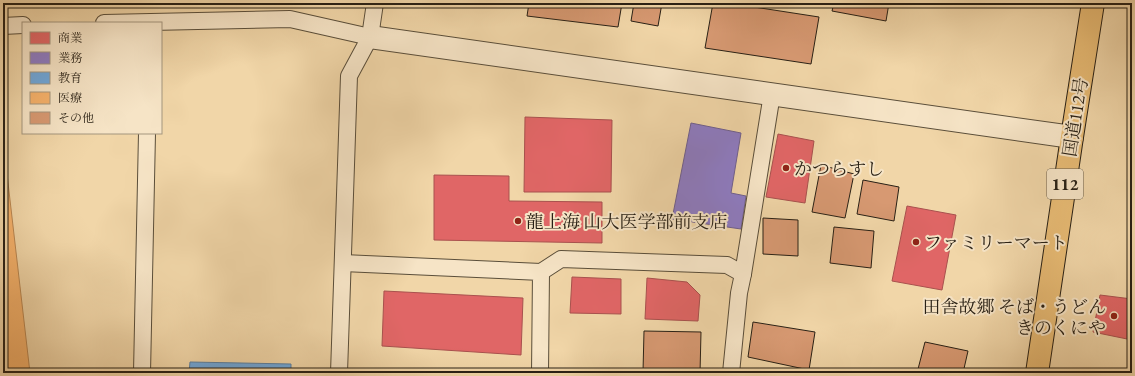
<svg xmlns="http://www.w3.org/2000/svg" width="1135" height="376" font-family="'EB Garamond','Noto Serif JP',serif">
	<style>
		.shops { fill: #e06666; stroke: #a9514e }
		.offices { fill: #8e7cc3; stroke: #6f608f }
		.schools { fill: #6fa8dc; stroke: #5a7fa0 }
		.health { fill: #f6b26b; stroke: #b88651 }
		.building { fill: #d79972; stroke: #282015 }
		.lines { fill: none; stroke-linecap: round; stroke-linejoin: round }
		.service-casing { stroke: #5a4e3a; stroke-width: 18 }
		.tertiary-casing { stroke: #5a4e3a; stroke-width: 24 }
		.trunk-casing { stroke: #282015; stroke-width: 24 }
		.service { stroke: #f6e4c6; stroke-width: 16 }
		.tertiary { stroke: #f6e4c6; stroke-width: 22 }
		.trunk { stroke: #e8bb74; stroke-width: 22 }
		.poi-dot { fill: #8f2418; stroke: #f6e4c6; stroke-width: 1.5 }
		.labels { text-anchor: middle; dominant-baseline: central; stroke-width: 4; stroke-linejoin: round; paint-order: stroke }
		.shield { fill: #f6e4c6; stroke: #665b4a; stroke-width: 1 }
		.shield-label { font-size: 17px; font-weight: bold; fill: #282015 }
		.street-label { font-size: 18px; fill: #282015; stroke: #f6e4c6 }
		.poi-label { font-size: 18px; fill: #282015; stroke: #f6e4c6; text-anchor: start }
	</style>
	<rect width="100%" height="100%" fill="#f1d6a8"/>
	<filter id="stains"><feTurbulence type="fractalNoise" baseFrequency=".005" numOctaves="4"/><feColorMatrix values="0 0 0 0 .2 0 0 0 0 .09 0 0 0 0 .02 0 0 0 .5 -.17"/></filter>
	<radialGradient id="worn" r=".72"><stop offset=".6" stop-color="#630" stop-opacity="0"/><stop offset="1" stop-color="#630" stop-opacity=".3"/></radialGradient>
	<g class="shops">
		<path d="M525,117L612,120L611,192H524Z"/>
		<path d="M778,134L814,141L805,203L766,197Z"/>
		<path d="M434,175L509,176V201L602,202V243L434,240Z"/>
		<path d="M907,206L956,215L942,290L892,281Z"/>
		<path d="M572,277L621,279V314L570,313Z"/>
		<path d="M647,278L687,282L700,295L698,321L645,319Z"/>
		<path d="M384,291L523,298L521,355L382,346Z"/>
		<path d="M1100,295L1132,299V340L1093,332Z"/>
	</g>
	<path class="offices" d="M691,123L741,133L731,193L746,196L741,229L672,219Z"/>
	<path class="schools" d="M190,362L291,364V373H189Z"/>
	<path class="health" d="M3,174H7L30,373H3Z"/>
	<g class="building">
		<path d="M529,3H622L618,27L527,16Z"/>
		<path d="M634,3H662L658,26L631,21Z"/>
		<path d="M713,3H728L819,17L811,64L705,48Z"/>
		<path d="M834,3H889L886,21L832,11Z"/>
		<path d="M821,165L854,174L845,218L812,212Z"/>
		<path d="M863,180L899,187L894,221L857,214Z"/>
		<path d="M763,218L798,220V256L763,254Z"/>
		<path d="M834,227L874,231L871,268L830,263Z"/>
		<path d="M753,322L815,332L809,370L748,357Z"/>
		<path d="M644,331L701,332L700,373L643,372Z"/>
		<path d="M925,342L968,351L963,373H917Z"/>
	</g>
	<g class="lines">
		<defs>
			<g id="service">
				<path d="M104,23L290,19L370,37"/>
				<path d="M3,26L23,25"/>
				<path d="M343,263L541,272L540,373"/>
				<path d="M541,272L561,259L727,265L743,274L739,293L731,373"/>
				<path d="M743,274L772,94"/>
				<path d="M142,373L147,133"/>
				<path d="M339,373L349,76L370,37L375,3"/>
			</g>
			<path id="tertiary" d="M370,37L1072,137"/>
			<path id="trunk" d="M1037,373L1072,137L1093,3"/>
		</defs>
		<use href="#service" class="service-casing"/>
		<use href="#tertiary" class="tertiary-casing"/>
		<use href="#trunk" class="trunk-casing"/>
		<use href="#service" class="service"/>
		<use href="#tertiary" class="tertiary"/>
		<use href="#trunk" class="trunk"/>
	</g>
	<g class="poi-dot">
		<circle cx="786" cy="168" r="4"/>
		<circle cx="518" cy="221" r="4"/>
		<circle cx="916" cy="242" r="4"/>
		<circle cx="1114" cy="316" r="4"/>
	</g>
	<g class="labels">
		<rect class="shield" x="1047" y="169" width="36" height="30" rx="3"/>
		<g class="shield-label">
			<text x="1065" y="184">112</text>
		</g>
		<g class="street-label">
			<text transform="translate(1075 117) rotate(-81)">国道112号</text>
		</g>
		<g class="poi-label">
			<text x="794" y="168">かつらすし</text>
			<text x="526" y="221">龍上海 山大医学部前支店</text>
			<text x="924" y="242">ファミリーマート</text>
			<text x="1106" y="306" text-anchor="end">田舎故郷 そば・うどん<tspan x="1106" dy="21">きのくにや</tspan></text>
		</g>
	</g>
	<rect width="1135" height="376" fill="none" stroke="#f1d6a8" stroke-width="16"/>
	<rect x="4" y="4" width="1127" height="368" fill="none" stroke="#282015" stroke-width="2"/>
	<rect x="8" y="8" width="1119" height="360" fill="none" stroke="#282015"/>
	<rect x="22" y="22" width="140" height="112" fill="#f6e4c6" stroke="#a4967f"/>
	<rect x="30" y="32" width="20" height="12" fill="#e06666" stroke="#a4967f"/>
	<text x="58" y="42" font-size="12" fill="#282015">商業</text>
	<rect x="30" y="52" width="20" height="12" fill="#8e7cc3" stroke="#a4967f"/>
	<text x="58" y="62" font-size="12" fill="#282015">業務</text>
	<rect x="30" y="72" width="20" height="12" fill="#6fa8dc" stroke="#a4967f"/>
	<text x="58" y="82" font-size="12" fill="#282015">教育</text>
	<rect x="30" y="92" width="20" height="12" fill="#f6b26b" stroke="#a4967f"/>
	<text x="58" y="102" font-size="12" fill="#282015">医療</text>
	<rect x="30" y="112" width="20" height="12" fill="#d79972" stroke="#a4967f"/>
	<text x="58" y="122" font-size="12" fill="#282015">その他</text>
	<rect width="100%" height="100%" filter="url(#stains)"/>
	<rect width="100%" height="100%" fill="url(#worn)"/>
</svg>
